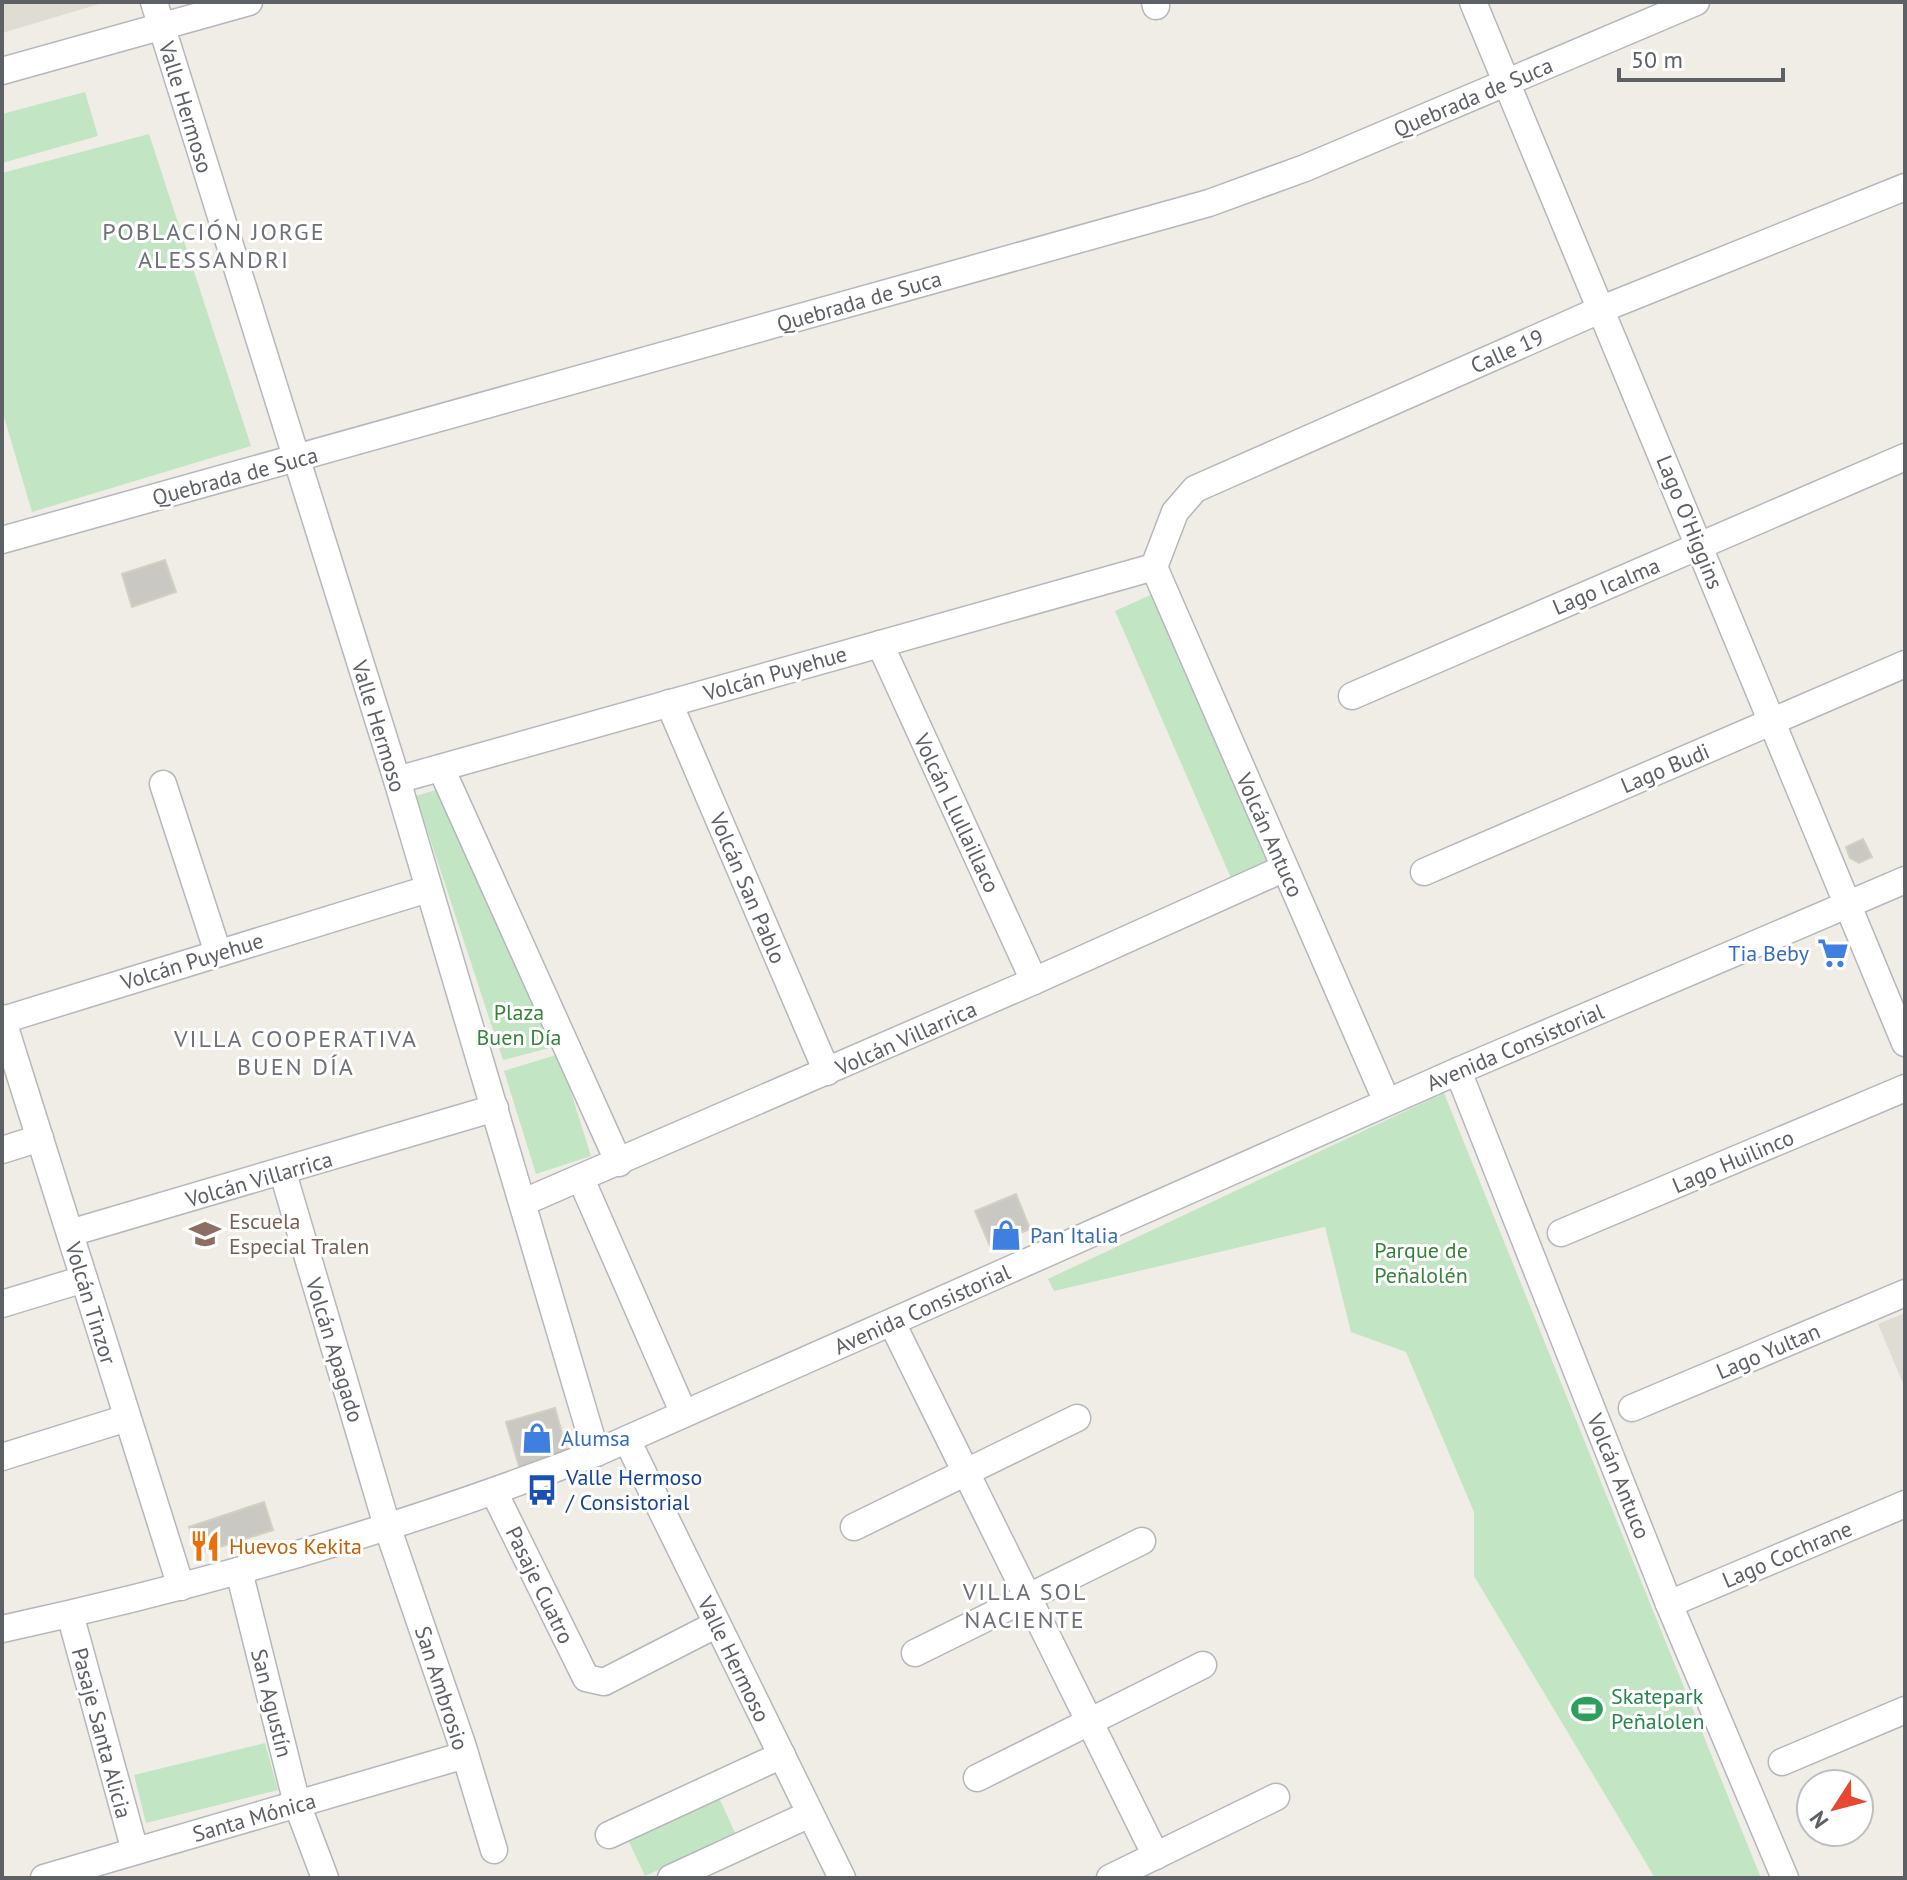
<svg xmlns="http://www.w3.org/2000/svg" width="1907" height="1880" font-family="'PT Sans',sans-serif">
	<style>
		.education { fill: #dfdcd3 }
		.green { fill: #c2e6c3 }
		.building { fill: #cac8c2; stroke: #d4cfc3; stroke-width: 2 }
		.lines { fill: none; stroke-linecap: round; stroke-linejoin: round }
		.minor-casing { stroke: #b5b7bc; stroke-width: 29 }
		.minor { stroke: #fff; stroke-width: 26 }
		.labels { text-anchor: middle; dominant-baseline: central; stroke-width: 6; stroke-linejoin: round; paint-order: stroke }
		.street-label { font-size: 22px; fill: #5d6065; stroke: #fff }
		.shop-label { font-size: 22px; fill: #366cbe; stroke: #fff; text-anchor: start }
		.park-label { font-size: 22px; fill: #36833c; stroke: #fff }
		.education-label { font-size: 22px; fill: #785e54; stroke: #fff; text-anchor: start }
		.transit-label { font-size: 22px; fill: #164399; stroke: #fff; text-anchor: start }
		.food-label { font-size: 22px; fill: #c56008; stroke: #fff; text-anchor: start }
		.leisure-label { font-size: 22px; fill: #27864d; stroke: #fff; text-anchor: start }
		.neighbourhood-label { font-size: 24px; letter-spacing: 2px; fill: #6e7277; stroke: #fff }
	</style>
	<rect width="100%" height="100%" fill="#efede5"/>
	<g class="education">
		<path d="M2,2H106L2,33Z"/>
		<path d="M1905,1313V1388L1878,1324Z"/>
	</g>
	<g class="green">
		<path d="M85,92L98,136L2,163V114Z"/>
		<path d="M149,134L251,446L32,512L2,410V173Z"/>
		<path d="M1155,593L1271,860L1231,878L1115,611Z"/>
		<path d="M439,789L557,1046L503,1060L416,796Z"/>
		<path d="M559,1054L591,1156L536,1174L504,1071Z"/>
		<path d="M1444,1093L1761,1878H1655L1474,1576V1512L1406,1352L1351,1332L1325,1227L1054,1291L1048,1279Z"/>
		<path d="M265,1743L278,1790L146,1823L134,1775Z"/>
		<path d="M716,1791L736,1835L645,1876L625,1833Z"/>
	</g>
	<g class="building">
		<path d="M165,560L176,592L132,607L122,574Z"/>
		<path d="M1863,839L1872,857L1859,863L1850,858L1846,847Z"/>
		<path d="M1837,943L1842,956L1829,962L1824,950Z"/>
		<path d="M1016,1194L1030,1229L990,1246L975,1211Z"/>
		<path d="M555,1408L568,1455L521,1473L506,1422Z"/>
		<path d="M264,1502L273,1530L198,1554L189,1527Z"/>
	</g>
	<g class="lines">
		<defs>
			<g id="minor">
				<path d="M154,2L397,780L596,1453"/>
				<path d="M1155,2L1156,6"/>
				<path d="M1473,2L1905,1043"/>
				<path d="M2,71L249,2"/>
				<path d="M2,540L1209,203L1305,168L1696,2"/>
				<path d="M1154,567L1175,512L1195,489L1602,309L1905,187"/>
				<path d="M1154,567L1387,1102"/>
				<path d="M880,644L1034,981"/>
				<path d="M1352,696L1905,457"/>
				<path d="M669,703L827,1072"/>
				<path d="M441,768L619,1163"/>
				<path d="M397,780L1154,567"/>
				<path d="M163,784L218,953"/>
				<path d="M1424,872L1905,664"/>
				<path d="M2,1018L181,1587"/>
				<path d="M3,1020L428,889"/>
				<path d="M1458,1071L1669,1604L1785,1878"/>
				<path d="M2,1150L40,1138"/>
				<path d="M283,1173L387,1526L462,1744L494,1850"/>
				<path d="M581,1179L684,1414"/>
				<path d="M524,1202L1034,981L1285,868"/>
				<path d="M70,1233L495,1108"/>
				<path d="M1561,1233L1905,1088"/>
				<path d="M2,1304L84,1279"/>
				<path d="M892,1323L1156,1856"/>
				<path d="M1632,1408L1905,1293"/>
				<path d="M627,1440L842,1878"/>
				<path d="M2,1457L127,1418"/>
				<path d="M494,1492L586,1678L604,1682L717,1624"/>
				<path d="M854,1527L1077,1418"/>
				<path d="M239,1571L297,1804L325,1878"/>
				<path d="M1669,1604L1905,1504"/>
				<path d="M70,1614L135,1851"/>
				<path d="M2,1629C204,1585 404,1528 596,1453L1458,1071L1905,880"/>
				<path d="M915,1653L1142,1541"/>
				<path d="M1782,1762L1905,1710"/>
				<path d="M977,1778L1203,1665"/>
				<path d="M609,1835L782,1755"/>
				<path d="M44,1878L465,1755"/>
				<path d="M671,1878L810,1814"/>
				<path d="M1110,1878L1276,1797"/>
			</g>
		</defs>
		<use href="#minor" class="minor-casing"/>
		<use href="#minor" class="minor"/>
	</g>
	<defs>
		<symbol id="supermarket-bare" viewBox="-9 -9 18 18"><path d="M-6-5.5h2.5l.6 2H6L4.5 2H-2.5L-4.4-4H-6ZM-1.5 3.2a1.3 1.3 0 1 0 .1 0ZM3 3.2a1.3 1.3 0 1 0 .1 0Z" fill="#3f7fe0" stroke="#fff" stroke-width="2.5" paint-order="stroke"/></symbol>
		<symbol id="school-bare" viewBox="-9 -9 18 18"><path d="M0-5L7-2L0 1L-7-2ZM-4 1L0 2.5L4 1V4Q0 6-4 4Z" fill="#8d6e63" stroke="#fff" stroke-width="2.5" paint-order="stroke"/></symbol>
		<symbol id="shop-bare" viewBox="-9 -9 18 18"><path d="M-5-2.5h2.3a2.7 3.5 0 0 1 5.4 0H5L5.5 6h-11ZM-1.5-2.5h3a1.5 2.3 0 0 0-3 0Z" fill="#3f7fe0" stroke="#fff" stroke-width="2.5" paint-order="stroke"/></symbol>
		<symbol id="bus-bare" viewBox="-9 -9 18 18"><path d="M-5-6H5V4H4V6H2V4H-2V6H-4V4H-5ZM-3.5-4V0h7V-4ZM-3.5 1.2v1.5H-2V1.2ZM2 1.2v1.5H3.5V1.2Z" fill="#1a4fb4" stroke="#fff" stroke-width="2.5" paint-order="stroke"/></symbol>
		<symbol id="restaurant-bare" viewBox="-9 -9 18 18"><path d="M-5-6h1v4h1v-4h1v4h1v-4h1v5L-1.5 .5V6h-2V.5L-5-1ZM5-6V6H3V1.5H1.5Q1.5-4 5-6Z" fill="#e8710a" stroke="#fff" stroke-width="2.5" paint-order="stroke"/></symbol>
		<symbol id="stadium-bare" viewBox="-9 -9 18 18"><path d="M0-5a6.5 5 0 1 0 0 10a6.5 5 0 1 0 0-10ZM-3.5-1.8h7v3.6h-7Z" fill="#2e9e5b" stroke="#fff" stroke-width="2.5" paint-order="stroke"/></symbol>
	</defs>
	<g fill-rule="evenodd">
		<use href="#supermarket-bare" x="1811" y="931" width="44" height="44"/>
		<use href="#school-bare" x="183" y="1212" width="44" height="44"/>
		<use href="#shop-bare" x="984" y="1213" width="44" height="44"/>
		<use href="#shop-bare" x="515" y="1416" width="44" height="44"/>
		<use href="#bus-bare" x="520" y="1468" width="44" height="44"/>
		<use href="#restaurant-bare" x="183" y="1524" width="44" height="44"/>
		<use href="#stadium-bare" x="1565" y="1687" width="44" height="44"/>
	</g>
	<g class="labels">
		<g class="street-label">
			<text transform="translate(1473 97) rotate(-23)">Quebrada de Suca</text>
			<text transform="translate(186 107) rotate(73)">Valle Hermoso</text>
			<text transform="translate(859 301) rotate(-16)">Quebrada de Suca</text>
			<text transform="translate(1507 351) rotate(-24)">Calle 19</text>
			<text transform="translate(235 476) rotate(-15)">Quebrada de Suca</text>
			<text transform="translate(1690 522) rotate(68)">Lago O'Higgins</text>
			<text transform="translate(1606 586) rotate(-23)">Lago Icalma</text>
			<text transform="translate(775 673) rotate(-16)">Volcán Puyehue</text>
			<text transform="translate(379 726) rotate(73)">Valle Hermoso</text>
			<text transform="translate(1665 768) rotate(-23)">Lago Budi</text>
			<text transform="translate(957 813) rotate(65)">Volcán Llullaillaco</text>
			<text transform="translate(1270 835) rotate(66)">Volcán Antuco</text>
			<text transform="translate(748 888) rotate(67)">Volcán San Pablo</text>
			<text transform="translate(192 961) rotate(-17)">Volcán Puyehue</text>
			<text transform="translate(906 1038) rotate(-24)">Volcán Villarrica</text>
			<text transform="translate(1515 1047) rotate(-23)">Avenida Consistorial</text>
			<text transform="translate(1733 1161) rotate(-23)">Lago Huilinco</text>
			<text transform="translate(259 1179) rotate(-16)">Volcán Villarrica</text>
			<text transform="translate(91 1303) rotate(73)">Volcán Tinzor</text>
			<text transform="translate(922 1309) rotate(-24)">Avenida Consistorial</text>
			<text transform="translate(335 1350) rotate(73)">Volcán Apagado</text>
			<text transform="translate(1768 1351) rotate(-23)">Lago Yultan</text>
			<text transform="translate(1619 1476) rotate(68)">Volcán Antuco</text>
			<text transform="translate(1787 1554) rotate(-23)">Lago Cochrane</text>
			<text transform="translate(540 1585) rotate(64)">Pasaje Cuatro</text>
			<text transform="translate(734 1659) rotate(64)">Valle Hermoso</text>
			<text transform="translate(442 1688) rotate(72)">San Ambrosio</text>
			<text transform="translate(272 1703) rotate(76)">San Agustín</text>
			<text transform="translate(102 1733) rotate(75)">Pasaje Santa Alicia</text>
			<text transform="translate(254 1817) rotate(-16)">Santa Mónica</text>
		</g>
		<g class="shop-label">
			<text x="1809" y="953" text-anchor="end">Tia Beby</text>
			<text x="1030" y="1235">Pan Italia</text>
			<text x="561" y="1438">Alumsa</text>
		</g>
		<g class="park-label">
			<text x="519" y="1012">Plaza<tspan x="519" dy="25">Buen Día</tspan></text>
			<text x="1421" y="1250">Parque de<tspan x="1421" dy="25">Peñalolén</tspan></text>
		</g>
		<g class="education-label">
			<text x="229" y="1221">Escuela<tspan x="229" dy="25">Especial Tralen</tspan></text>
		</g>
		<g class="transit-label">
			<text x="566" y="1477">Valle Hermoso<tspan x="566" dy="25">/ Consistorial</tspan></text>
		</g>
		<g class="food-label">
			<text x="229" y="1546">Huevos Kekita</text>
		</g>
		<g class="leisure-label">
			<text x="1611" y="1696">Skatepark<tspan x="1611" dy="25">Peñalolen</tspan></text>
		</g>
		<g class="neighbourhood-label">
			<text x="214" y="231">POBLACIÓN JORGE<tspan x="214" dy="28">ALESSANDRI</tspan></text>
			<text x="296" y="1038">VILLA COOPERATIVA<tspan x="296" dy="28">BUEN DÍA</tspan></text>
			<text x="1025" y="1591">VILLA SOL<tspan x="1025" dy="28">NACIENTE</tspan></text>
		</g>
	</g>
	<rect width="1907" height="1880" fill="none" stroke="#5d6065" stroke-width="8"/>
	<g transform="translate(1835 1808) rotate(234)"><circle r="38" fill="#ffffff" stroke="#bebfc1" stroke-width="2"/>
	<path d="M0-6L14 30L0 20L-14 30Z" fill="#e74733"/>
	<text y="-12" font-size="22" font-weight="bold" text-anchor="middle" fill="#5d6065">N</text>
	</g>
	<path d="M1619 68v12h164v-12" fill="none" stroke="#5d6065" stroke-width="4"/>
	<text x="1631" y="68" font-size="24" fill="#5d6065" stroke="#ffffff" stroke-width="6" paint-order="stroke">50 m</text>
</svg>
